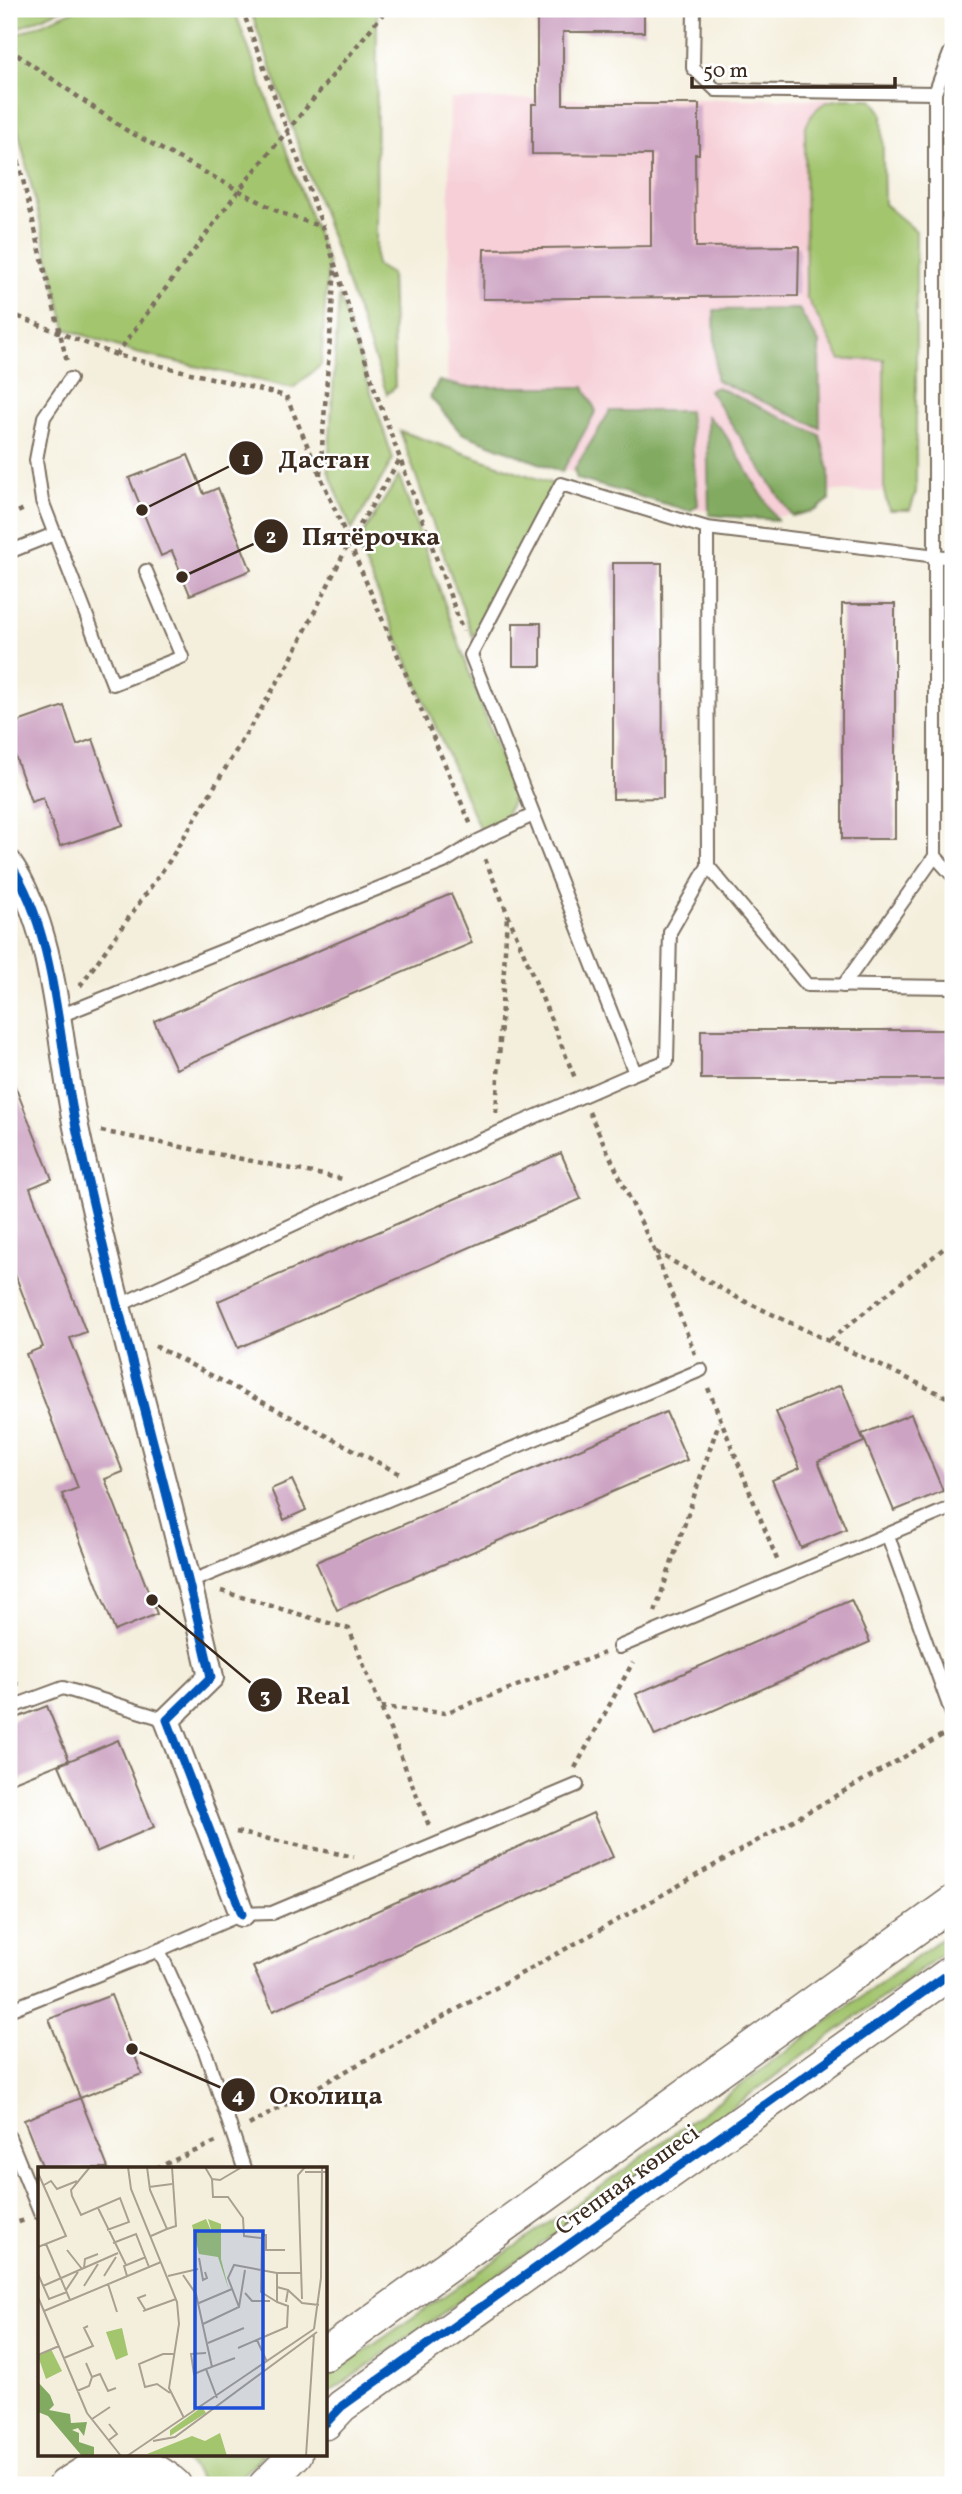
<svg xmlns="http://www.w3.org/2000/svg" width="962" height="2494" font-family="Vollkorn,serif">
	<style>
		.built { fill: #f6cfd7 }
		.green { fill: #a3c56e; stroke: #6f7846; stroke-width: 2 }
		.forest { fill: #82aa61; stroke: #5e6a40; stroke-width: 2 }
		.building { fill: #cca3c2 }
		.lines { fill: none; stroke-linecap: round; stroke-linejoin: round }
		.service-casing { stroke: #7c6f61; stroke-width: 16 }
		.minor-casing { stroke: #7c6f61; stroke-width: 28 }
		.tertiary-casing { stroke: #7c6f61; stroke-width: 35 }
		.path { stroke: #7c6f61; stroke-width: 4.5; stroke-dasharray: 5 5; stroke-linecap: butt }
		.service { stroke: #fff; stroke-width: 12 }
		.minor { stroke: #fff; stroke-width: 24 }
		.tertiary { stroke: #fff; stroke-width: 32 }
		.cycleway-casing { stroke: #fff; stroke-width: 13 }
		.cycleway { stroke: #0057b8; stroke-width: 9 }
		.labels { text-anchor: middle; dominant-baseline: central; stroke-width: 5; stroke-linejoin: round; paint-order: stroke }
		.street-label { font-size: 24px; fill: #3b2a1e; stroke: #fff }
		.inset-road { fill: none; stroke: #aaa091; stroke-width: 2 }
		.view { fill: #1d4ed8; fill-opacity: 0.15; stroke: #1d4ed8; stroke-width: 3.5 }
		.inset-edge { fill: none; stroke: #3b2a1e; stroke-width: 3.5 }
		.leader { fill: none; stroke: #3b2a1e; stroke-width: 2.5 }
		.callout-dot { fill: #3b2a1e; stroke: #fff; stroke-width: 2.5 }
		.mark-label { font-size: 21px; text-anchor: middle; font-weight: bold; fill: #fff }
		.callout-label { font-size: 26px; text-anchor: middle; font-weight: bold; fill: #3b2a1e; stroke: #fff; stroke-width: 5; stroke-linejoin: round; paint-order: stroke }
	</style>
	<rect width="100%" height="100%" fill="#fff"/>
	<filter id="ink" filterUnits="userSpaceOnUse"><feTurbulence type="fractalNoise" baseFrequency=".0143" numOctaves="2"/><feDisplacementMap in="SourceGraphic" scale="14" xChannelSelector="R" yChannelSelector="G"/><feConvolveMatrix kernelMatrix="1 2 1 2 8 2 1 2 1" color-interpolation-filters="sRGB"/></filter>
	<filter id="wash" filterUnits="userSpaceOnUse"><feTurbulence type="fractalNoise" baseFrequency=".00686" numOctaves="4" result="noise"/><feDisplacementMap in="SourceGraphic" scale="28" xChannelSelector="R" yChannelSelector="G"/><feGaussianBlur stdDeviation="1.57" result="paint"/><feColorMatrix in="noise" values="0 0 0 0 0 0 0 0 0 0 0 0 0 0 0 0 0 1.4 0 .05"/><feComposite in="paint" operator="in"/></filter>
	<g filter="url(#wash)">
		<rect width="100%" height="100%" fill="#f4efdd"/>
		<path class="built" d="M450,99H872L882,113L884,492L832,491L813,508L783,516L754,517L701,510L568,471L464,430L447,410Z"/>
		<g class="green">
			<path d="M9,9H62L9,32Z"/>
			<path d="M77,9H234L328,264L321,365L293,388L136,353L66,329L9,93V47L15,35Z"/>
			<path d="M250,9H377L376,265L391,274L395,387L387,394Z"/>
			<path d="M872,99L882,113L884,204L916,231V492L910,510H889L884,492V359L841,360L806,296L805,129C819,93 837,100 872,99Z"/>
			<path d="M339,295L393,459L352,530L328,470Z"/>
			<path d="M400,431L556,485L473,637Z"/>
			<path d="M399,476L514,797L504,819L480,830L357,544Z"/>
			<path d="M953,1930V1946L641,2174L326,2395V2378L602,2186Z"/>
			<path d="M176,2454H264L232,2485H205L191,2466Z"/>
		</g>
		<g class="forest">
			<path d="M799,309L819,343L820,428L716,380L714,310Z"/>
			<path d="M439,381L464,387H584L596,411L562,472L461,433L430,397Z"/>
			<path d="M717,387L820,435L829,470V500L816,510L792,516L709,390Z"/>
			<path d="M610,411H689L698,505L690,511L577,479L574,470Z"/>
			<path d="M707,416L723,431L777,520L709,515Z"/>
		</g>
		<g id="blocks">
			<g class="building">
				<path d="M537,9H644V32H563V104H699V154H695L696,247L799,246L798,296L483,299L484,249L651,246V155L532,154V104H537Z"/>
				<path d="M188,455L204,494L218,488L251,570L190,595L172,551L161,556L129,478Z"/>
				<path d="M613,563H662L663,798L613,799Z"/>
				<rect x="842" y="604" width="53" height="235"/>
				<rect x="513" y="623" width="28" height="43"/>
				<path d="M64,706L77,745L93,739L123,825L60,846L43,798L31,802L9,738V725Z"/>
				<path d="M451,894L472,943L176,1069L154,1021Z"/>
				<rect x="701" y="1030" width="252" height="49"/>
				<path d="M9,1071L52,1179L30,1188L86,1332L70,1338L123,1472L105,1479L157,1614L115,1631L62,1494L78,1488L26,1354L43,1347L9,1259Z"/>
				<path d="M561,1153L581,1199L238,1348L218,1301Z"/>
				<path d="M841,1385L864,1442L818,1461L846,1529L801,1548L772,1480L800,1468L776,1412Z"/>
				<path d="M666,1412L687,1460L337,1610L316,1562Z"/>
				<path d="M911,1414L943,1491L894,1511L862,1434Z"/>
				<path d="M292,1480L306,1510L284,1520L271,1489Z"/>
				<path d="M851,1600L870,1642L655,1736L636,1694Z"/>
				<path d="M47,1706L69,1760L9,1784V1721Z"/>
				<path d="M118,1740L154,1827L96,1852L59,1765Z"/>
				<path d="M593,1813L613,1857L273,2011L253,1967Z"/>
				<path d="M111,1995L142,2074L80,2098L49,2019Z"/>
				<path d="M80,2098L108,2168H43L24,2120Z"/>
			</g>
		</g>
	</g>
	<g filter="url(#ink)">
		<use href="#blocks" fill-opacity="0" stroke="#7c6f61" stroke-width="2"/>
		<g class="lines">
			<defs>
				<g id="service">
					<path d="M694,9L693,68L716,90L935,93"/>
					<path d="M953,53H950L935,93V856L953,876"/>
					<path d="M70,379L44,417L36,460L42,501L113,684L182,657L146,571"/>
					<path d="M9,552L54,534"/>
					<path d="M708,866L807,985L953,987"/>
					<path d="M843,986L935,856"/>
					<path d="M57,1017L444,862L478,841L533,815"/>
					<path d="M635,1073L667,1061L670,932L708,866L707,528"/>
					<path d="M120,1305L376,1186L635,1073L471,655L561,484L707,528L953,558"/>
					<path d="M888,1536L953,1717"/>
					<path d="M190,1582L701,1370"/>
					<path d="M619,1647L953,1507"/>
					<path d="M9,1708L63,1688L167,1720"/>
					<path d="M9,2010L159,1950"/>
					<path d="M9,2137L40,2213"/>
					<path d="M244,2168L205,2051L159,1950L242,1914L272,1913L577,1785"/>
				</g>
				<path id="minor" d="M9,862C57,933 58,1043 76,1127C115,1312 170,1493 211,1677L167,1720L242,1914"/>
				<g id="tertiary">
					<path d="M326,2354L953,1902"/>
					<path d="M326,2423L342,2406L953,1971"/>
					<path d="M94,2464C129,2465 149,2460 175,2485"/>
					<path d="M65,2485L112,2456"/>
					<path d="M265,2485L296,2454"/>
				</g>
			</defs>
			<use href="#service" class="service-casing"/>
			<use href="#minor" class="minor-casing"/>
			<use href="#tertiary" class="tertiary-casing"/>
			<g class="path">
				<path d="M242,9L323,227L376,393L463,631"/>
				<path d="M950,9V36"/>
				<path d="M9,49L126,130L281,213L322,227"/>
				<path d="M9,122L67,362"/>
				<path d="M9,313L116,355L286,396L471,825"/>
				<path d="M116,355L239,190L387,9"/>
				<path d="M320,475L335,267"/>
				<path d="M9,516L24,509"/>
				<path d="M485,859L575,1078"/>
				<path d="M80,986L170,860L289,663L349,543L400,459"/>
				<path d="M589,1112L655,1252L695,1354"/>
				<path d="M496,1113L507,915"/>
				<path d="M101,1131L343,1179"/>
				<path d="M656,1252L738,1298L953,1400"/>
				<path d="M830,1340L953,1241"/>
				<path d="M155,1346L402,1475"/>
				<path d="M708,1388L778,1562"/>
				<path d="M221,1591L349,1629L430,1828"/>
				<path d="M655,1612L719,1422"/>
				<path d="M9,1664L18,1686"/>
				<path d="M381,1707L445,1713L604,1653"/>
				<path d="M575,1768L633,1662"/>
				<path d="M236,1832L354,1857"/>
				<path d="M249,2125L641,1907L946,1733"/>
				<path d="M156,2168L216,2142"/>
				<path d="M9,2225L25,2220"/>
			</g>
			<use href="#service" class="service"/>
			<use href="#minor" class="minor"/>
			<use href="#tertiary" class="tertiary"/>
			<defs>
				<g id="cycleway">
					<path d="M9,862C57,933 58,1043 76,1127C115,1312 170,1493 211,1677L167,1720L242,1914"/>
					<path d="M326,2423L342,2406L953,1971"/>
				</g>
			</defs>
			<use href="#cycleway" class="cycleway-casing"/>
			<use href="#cycleway" class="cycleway"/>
		</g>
	</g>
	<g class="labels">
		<g class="street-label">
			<text transform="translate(628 2181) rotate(-36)">Степная көшесі</text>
		</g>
	</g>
	<g transform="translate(38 2167)">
		<rect width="289" height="289" fill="#f4efdd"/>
		<path d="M168,52L174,66L170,52L183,57V92L191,123L180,90L161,87L154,58ZM84,161L90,188L78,193L68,165ZM13,182L24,204L8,212L0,189ZM164,240L168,246L132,269V263ZM182,266L189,289L109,287L154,269L167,274Z" fill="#a3c56e"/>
		<path d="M0,215L12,228L16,238L11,243L32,247L33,256L49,255L46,269L40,261L34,263L41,266V275L56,280V289H44L10,249L0,245Z" fill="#82aa61"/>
		<path class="inset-road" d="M52,0L33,23L34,29L43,48L82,31L91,55L69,63M90,0L93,22L139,135L141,157L131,221L146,251M109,0L112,23L129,62L113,69M167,0L174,12L175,30H190L205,51L206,69L223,71M267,5H289M0,6L28,69L0,80M174,12L182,13L204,0M6,18L13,14L19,22L39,14M111,20L134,17M60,41L88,98M129,62L138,59L134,0M75,76L98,67L111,100M8,77L32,133M29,83L44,102M161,91L165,113L169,111L167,105M46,101L47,92L60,87M0,107L11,132L29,125M145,108L158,127L174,200M66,109L78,90M89,109L86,99L108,90M130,109L160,102M70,117L79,145M5,119L80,86M46,119L60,97M239,120L250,123L248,135M28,123L40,105M250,123L264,136L281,138M207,126L214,134H232M0,130L49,246L83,289M264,132L260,8L267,0M239,135L223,125L224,68H228V83H247M161,136L194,122M201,140L207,103M6,144L123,95M105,144L138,132M108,144L100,131L108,128M165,157L201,140L190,111L196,98L239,106M276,162L283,111L284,0M219,173L229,195M170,176L206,161M200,181L249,160L250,139L239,135V106H264M0,188L21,179M26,191L55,179L46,161L50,159M168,202L156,207L153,187L168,186M54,210L62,207L70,224L78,221M39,224L51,219L54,210L48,196M132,226L119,217L107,220L101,197L125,187H136M179,231L168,202L197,191M54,252L72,240M71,273L79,267L71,257M115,274L137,270L279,165M89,289L276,162M268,289L276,167"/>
		<path class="view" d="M157,64H225V241H157Z"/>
		<rect width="289" height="289" class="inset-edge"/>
	</g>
	<path class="leader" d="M142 510L246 458M182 577L271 536M152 1600L265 1695M132 2049L238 2095"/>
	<g class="callout-dot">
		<circle cx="142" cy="510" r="7"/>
		<circle cx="182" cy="577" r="7"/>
		<circle cx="152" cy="1600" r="7"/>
		<circle cx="132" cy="2049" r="7"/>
		<circle cx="246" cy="458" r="18"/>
		<circle cx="271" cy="536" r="18"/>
		<circle cx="265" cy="1695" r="18"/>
		<circle cx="238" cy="2095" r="18"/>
	</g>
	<g class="mark-label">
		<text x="246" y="466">1</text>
		<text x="271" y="543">2</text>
		<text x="265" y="1703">3</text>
		<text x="238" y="2102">4</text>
	</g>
	<g class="callout-label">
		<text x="324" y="468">Дастан</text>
		<text x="371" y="545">Пятёрочка</text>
		<text x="323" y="1704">Real</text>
		<text x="326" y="2104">Околица</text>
	</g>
	<rect width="962" height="2494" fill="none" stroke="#fff" stroke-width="35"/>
	<path d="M692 77v10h203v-10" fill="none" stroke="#3b2a1e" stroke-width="3.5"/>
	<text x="703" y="77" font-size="21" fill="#3b2a1e" stroke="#ffffff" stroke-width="5" paint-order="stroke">50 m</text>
</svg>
